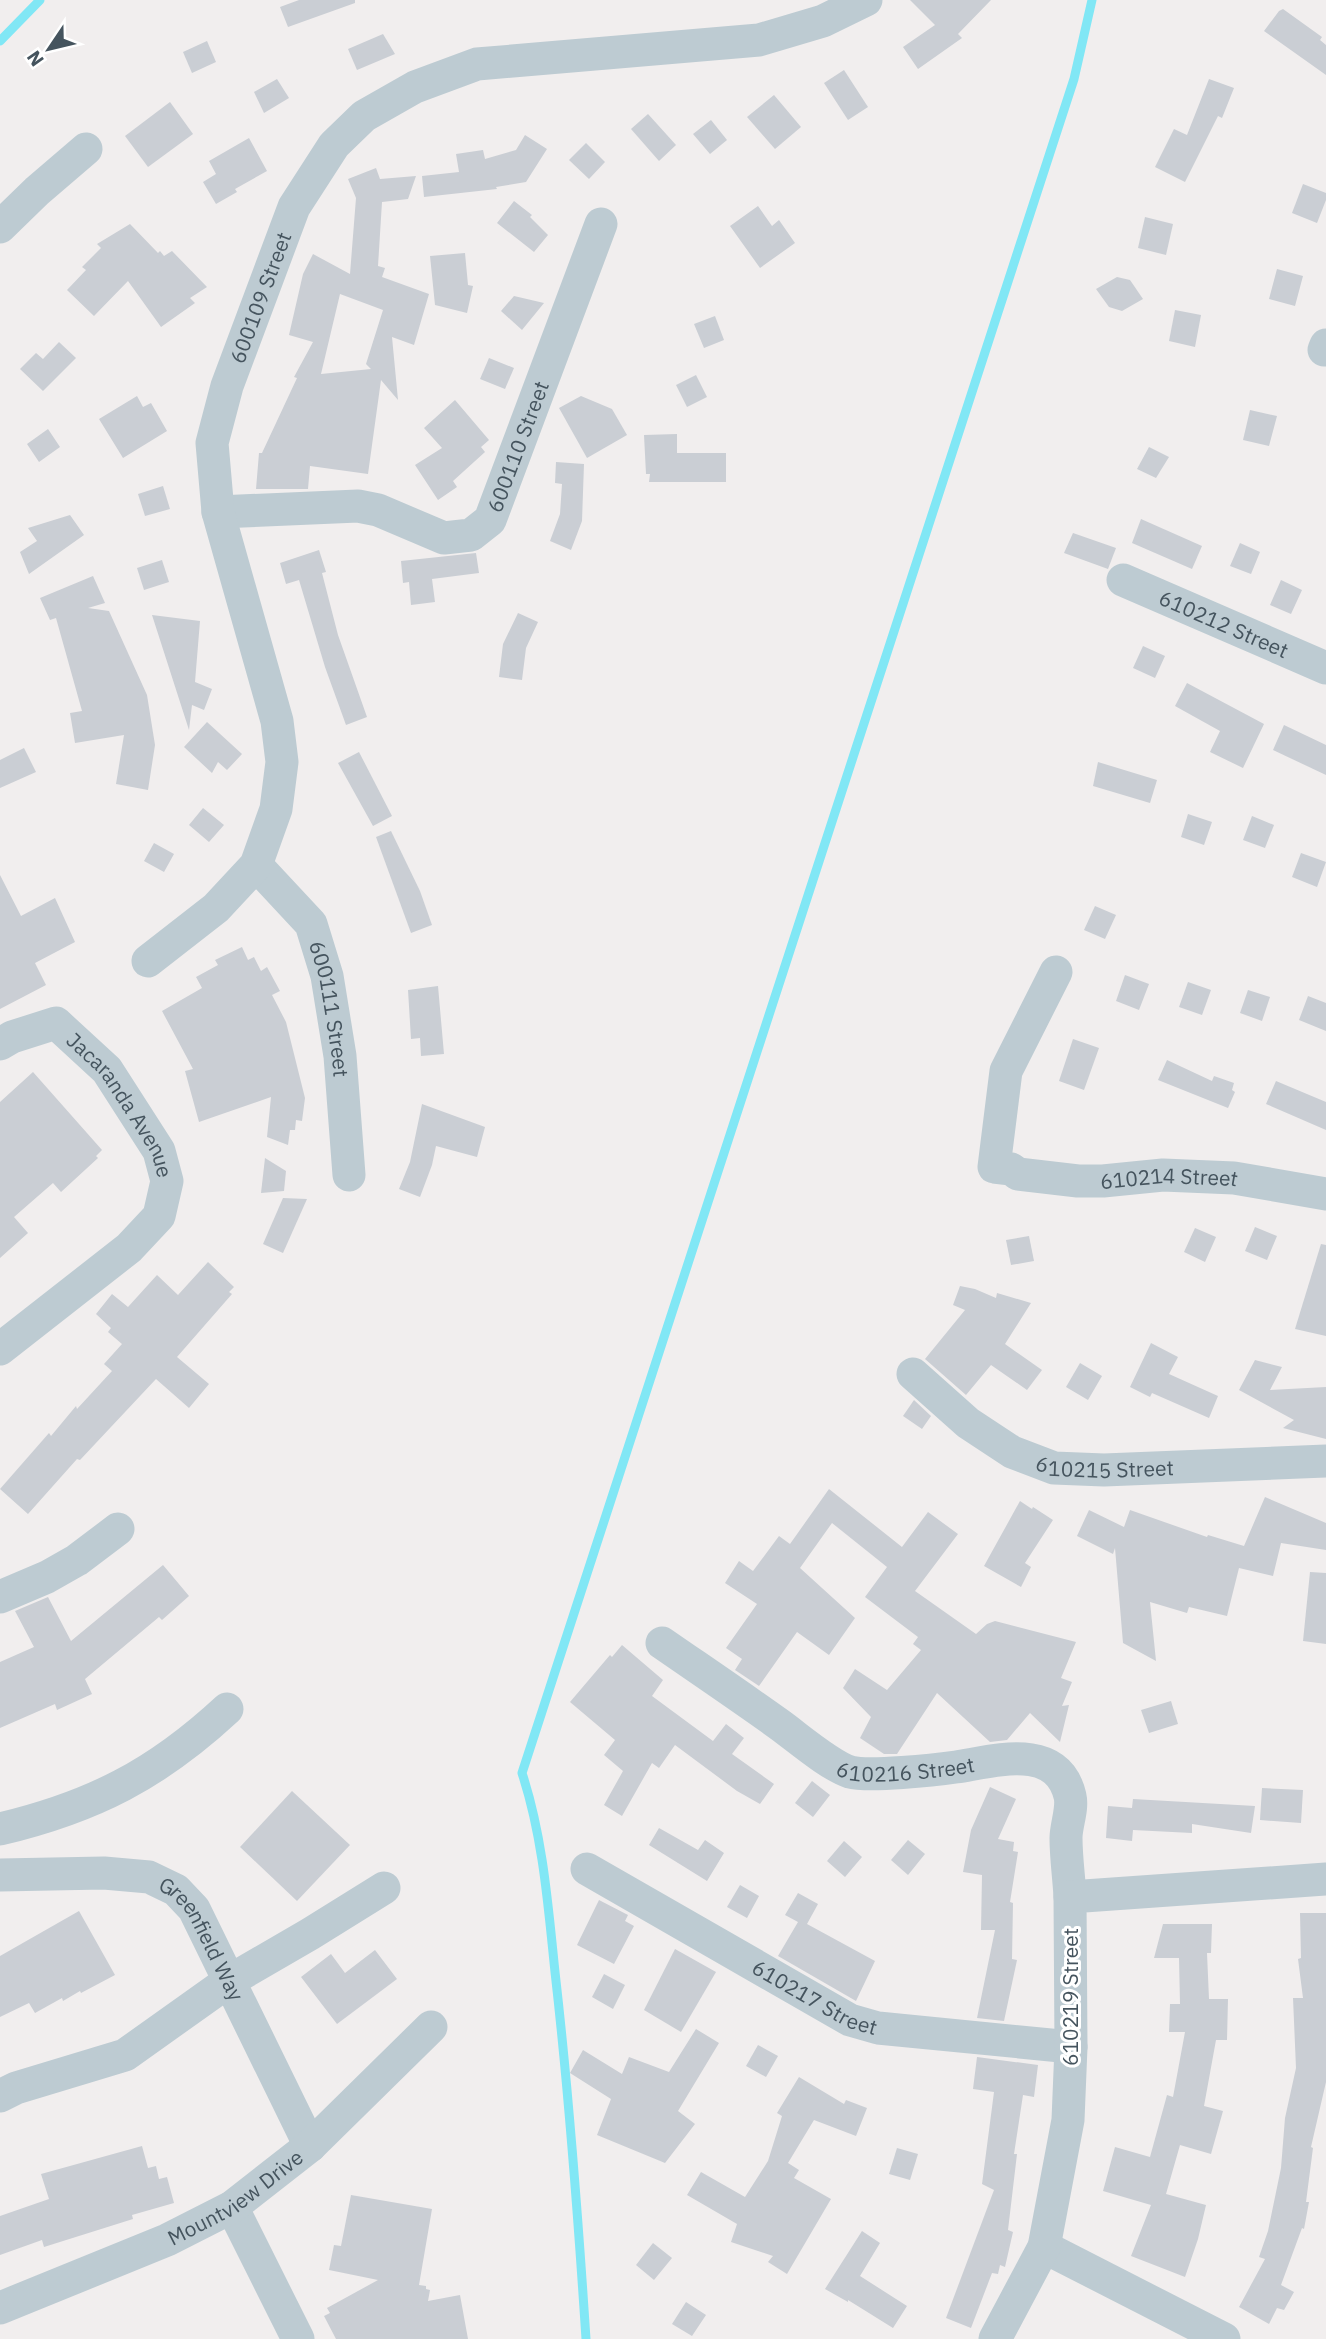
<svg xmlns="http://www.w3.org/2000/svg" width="1326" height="2339" font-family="'IBM Plex Sans',sans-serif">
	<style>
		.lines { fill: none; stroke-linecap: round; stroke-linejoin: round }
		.stream { stroke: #81e7f5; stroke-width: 9 }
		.building { fill: #caced4; fill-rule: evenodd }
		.minor { stroke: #bdcbd2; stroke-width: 33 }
		.labels { text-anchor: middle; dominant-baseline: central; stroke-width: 6; stroke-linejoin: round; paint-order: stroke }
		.street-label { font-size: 21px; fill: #45545e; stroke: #fff }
	</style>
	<rect width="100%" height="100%" fill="#f1eeee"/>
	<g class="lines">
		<g class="stream">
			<path d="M0,41L40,0"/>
			<path d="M586,2339C578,2216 569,2094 555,1972C548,1905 543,1837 522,1773L1074,79L1092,0"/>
		</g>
	</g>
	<g class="building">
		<path d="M299,0H355V3L288,27L280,7Z"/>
		<path d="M910,0H991L958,34L962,38L918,69L903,47L935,25Z"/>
		<path d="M1283,9L1322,37L1320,40L1326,45V75L1264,31L1279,11Z"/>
		<path d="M383,34L395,54L357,70L348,49Z"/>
		<path d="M207,41L216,62L192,73L183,52Z"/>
		<path d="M844,70L868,107L848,120L824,83Z"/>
		<path d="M277,79L289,98L264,113L254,92Z"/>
		<path d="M1209,79L1234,88L1222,118L1218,116L1185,182L1155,167L1174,129L1187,135Z"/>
		<path d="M774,95L801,127L775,149L747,117Z"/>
		<path d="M170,102L193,134L148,167L125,136Z"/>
		<path d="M648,114L676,145L659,161L631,129Z"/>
		<path d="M711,120L727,140L710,154L693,134Z"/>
		<path d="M525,135L547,149L526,182L496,187L497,189L424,197L422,176L459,172L456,154L483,150L485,159L516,150Z"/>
		<path d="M249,138L267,171L235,189L237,192L216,204L203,182L216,174L209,161Z"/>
		<path d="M586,143L605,162L589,179L569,160Z"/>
		<path d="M376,168L380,179L416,176L408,199L382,202L378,266L385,268L382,277L429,294L414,345L392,337L398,400L381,380L368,474L310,466L308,489H256L259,453H262L297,378L294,377L313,342L289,335L303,274L313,254L350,274L356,198L348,179ZM340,294L383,310L366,364L371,369L321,374Z"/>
		<path d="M1303,184L1326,193V200L1317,223L1292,213Z"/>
		<path d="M514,201L532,215L530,217L548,235L534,252L497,223Z"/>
		<path d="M758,206L772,226L779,220L795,243L760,268L730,226Z"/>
		<path d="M1145,217L1173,224L1166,255L1138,248Z"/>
		<path d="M130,224L158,253L160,251L164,256L172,251L207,287L190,298L195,303L161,327L128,281L94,316L67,290L86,270L82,267L101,248L97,244Z"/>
		<path d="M465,253L468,285L473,286L467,313L435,305L430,256Z"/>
		<path d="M1277,269L1303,276L1295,306L1269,299Z"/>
		<path d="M1117,277L1130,280L1143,299L1122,311L1109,307L1096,289Z"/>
		<path d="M514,296L544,303L522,330L501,311Z"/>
		<path d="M1175,310L1201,315L1195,347L1169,341Z"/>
		<path d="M715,316L724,340L704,348L694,324Z"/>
		<path d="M59,342L76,358L43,391L20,369L36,353L43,359Z"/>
		<path d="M489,358L514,368L505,389L480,379Z"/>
		<path d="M696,375L707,397L687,407L676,385Z"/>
		<path d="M137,396L143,407L151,403L167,431L123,458L99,419Z"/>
		<path d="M581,396L612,409L627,435L587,458L559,408Z"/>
		<path d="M455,400L489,440L481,447L485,452L453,481L457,487L438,500L415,465L442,448L424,428Z"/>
		<path d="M1250,410L1277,416L1269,446L1243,440Z"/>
		<path d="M48,429L60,447L39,462L27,444Z"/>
		<path d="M677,434V453H726V482H649L650,474H646L644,435Z"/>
		<path d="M1149,447L1169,457L1156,478L1137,469Z"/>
		<path d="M556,462L584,464L582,521L571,550L550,541L560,514L562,484L555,483Z"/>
		<path d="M163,486L170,509L145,516L138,494Z"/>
		<path d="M70,515L84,535L29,574L20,552L37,541L28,528Z"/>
		<path d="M1141,519L1202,546L1192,569L1132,543Z"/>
		<path d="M1073,533L1116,548L1108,569L1064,553Z"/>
		<path d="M1240,543L1260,552L1251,574L1230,566Z"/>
		<path d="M319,550L326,572L322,573L338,635L367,717L346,725L325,667L299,580L286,584L280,563Z"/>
		<path d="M476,553L479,573L432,579L435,602L411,605L409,582L403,583L401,561Z"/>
		<path d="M162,560L169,582L144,590L137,568Z"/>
		<path d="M93,576L105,603L88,608L109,611L147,695L155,745L148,790L116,784L124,735L75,743L70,713L82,711L56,618L50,620L40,598Z"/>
		<path d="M1281,580L1302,590L1291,614L1270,605Z"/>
		<path d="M518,613L538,622L526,648L522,680L499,677L503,644Z"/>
		<path d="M152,615L200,621L195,682L212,689L204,710L192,705L189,730Z"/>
		<path d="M1143,646L1165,656L1155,678L1133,668Z"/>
		<path d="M1187,683L1264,724L1243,768L1210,752L1220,731L1175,706Z"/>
		<path d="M207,722L242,754L227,770L218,762L212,773L184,747Z"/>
		<path d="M1284,725L1326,745V775L1273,750Z"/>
		<path d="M24,748L36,772L0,788V760Z"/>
		<path d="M359,752L392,816L373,826L338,763Z"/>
		<path d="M1098,762L1157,780L1150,803L1093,786Z"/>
		<path d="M203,808L224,825L209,842L189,825Z"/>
		<path d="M1188,814L1212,822L1204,845L1181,837Z"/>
		<path d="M1252,816L1274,825L1265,848L1243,840Z"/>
		<path d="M391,831L420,891L432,925L411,933L376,837Z"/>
		<path d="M154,843L174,854L164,872L144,861Z"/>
		<path d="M1301,853L1326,862L1317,887L1292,877Z"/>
		<path d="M0,875L21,916L55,898L75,942L35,963L46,985L0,1009Z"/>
		<path d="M1095,906L1116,915L1105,939L1084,930Z"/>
		<path d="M242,947L248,960L254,957L261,971L267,967L280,991L272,995L286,1022L305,1098L302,1121L296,1120L295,1130H290L288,1145L267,1137L271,1097L199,1122L185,1071L193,1069L162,1011L202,988L196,977L218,965L215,960Z"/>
		<path d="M1125,975L1149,984L1139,1010L1116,1001Z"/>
		<path d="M1188,982L1211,990L1202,1015L1179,1007Z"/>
		<path d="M438,986L444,1054L421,1056L420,1038L411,1039L408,990Z"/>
		<path d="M1248,990L1270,997L1262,1021L1240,1013Z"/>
		<path d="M1308,996L1326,1003V1031L1299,1020Z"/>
		<path d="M1073,1039L1099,1048L1084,1090L1059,1081Z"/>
		<path d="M1167,1060L1212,1081L1214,1076L1234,1083L1232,1090L1235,1092L1228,1108L1158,1080Z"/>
		<path d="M33,1072L102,1150L96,1156L98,1158L61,1192L53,1183L14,1217L28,1233L0,1258V1102Z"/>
		<path d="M1276,1081L1326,1102V1130L1266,1104Z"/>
		<path d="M422,1104L485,1127L477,1157L436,1146L432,1165L420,1197L399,1189L410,1162Z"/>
		<path d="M265,1158L286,1171L284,1191L261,1193Z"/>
		<path d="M283,1198L307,1199L283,1253L263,1244Z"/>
		<path d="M1255,1227L1277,1236L1267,1260L1245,1251Z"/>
		<path d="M1195,1228L1216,1237L1205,1262L1184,1252Z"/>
		<path d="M1029,1236L1034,1261L1011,1265L1006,1240Z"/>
		<path d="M1321,1244L1326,1245V1336L1295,1329Z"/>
		<path d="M208,1262L234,1287L229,1292L232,1294L177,1357L209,1384L189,1408L156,1379L80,1460L77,1459L28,1514L0,1489L49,1433L51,1436L76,1406L77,1409L112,1371L104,1364L122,1344L108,1332L111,1328L96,1314L112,1294L128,1307L157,1275L178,1295Z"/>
		<path d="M960,1286L975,1289L996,1298L997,1293L1031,1303L1005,1344L1042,1370L1027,1390L991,1365L966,1395L925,1359L965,1310L953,1305Z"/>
		<path d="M1151,1343L1178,1357L1169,1374L1218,1396L1209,1418L1152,1393L1150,1397L1130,1387Z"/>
		<path d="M1255,1360L1282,1367L1270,1390L1326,1387V1439L1283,1428L1294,1420L1239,1390Z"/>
		<path d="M1080,1363L1102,1376L1088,1400L1066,1387Z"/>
		<path d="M914,1400L931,1416L922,1429L903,1416Z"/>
		<path d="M829,1489L902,1547L928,1512L958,1534L915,1591L976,1634L987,1624L995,1621L1076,1642L1061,1678L1072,1682L1062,1706L1069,1705L1060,1742L1030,1713L1007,1740L990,1742L937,1693L897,1754H884L860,1738L871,1717L843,1688L855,1669L887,1690L921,1650L913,1644L918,1637L865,1597L887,1567L832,1523L800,1568L855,1618L829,1655L797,1632L759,1686L735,1670L742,1659L726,1648L757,1604L725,1583L739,1561L753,1571L779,1536L790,1544Z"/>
		<path d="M1265,1497L1326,1523V1550L1281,1543L1273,1576L1239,1568L1227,1616L1189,1607L1187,1613L1150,1602L1156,1661L1123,1643L1115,1548L1113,1554L1077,1536L1089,1510L1124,1527L1130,1510L1207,1537L1208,1535L1244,1546Z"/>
		<path d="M1020,1501L1032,1509L1033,1507L1053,1520L1025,1563L1031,1567L1021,1587L984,1566Z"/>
		<path d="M163,1565L189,1596L162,1620L159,1617L85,1679L92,1694L57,1710L55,1704L0,1728V1662L34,1647L15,1611L48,1597L71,1641Z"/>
		<path d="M1310,1572L1326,1573V1644L1303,1641Z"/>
		<path d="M622,1645L663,1680L652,1696L713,1741L726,1724L744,1738L732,1754L774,1784L760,1804L737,1791L675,1745L659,1768L652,1763L622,1816L604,1805L623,1771L604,1755L615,1740L570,1702L610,1655L612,1657Z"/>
		<path d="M1171,1701L1178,1724L1149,1733L1141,1710Z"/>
		<path d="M812,1781L830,1795L813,1817L795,1803Z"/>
		<path d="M990,1787L1016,1799L998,1839L1014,1842L1013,1851L1018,1852L1010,1902L1013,1903L1012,1959L1017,1960L1004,2021L977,2018L995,1930H981L982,1875L963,1872L971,1830Z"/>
		<path d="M1262,1788L1303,1790L1301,1823L1260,1820Z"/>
		<path d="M292,1791L350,1845L297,1901L240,1847Z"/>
		<path d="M1133,1799L1255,1806L1251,1833L1192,1824V1833L1133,1830L1132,1841L1106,1838L1108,1806L1132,1808Z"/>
		<path d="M659,1828L698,1850L705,1840L724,1853L707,1881L649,1845Z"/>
		<path d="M908,1840L925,1854L908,1875L891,1860Z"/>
		<path d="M844,1841L862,1857L845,1877L827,1861Z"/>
		<path d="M740,1885L759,1896L747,1918L727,1907Z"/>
		<path d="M798,1893L818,1904L807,1924L875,1961L856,2001L778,1956L798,1922L785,1915Z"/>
		<path d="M599,1900L628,1915L625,1921L634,1926L614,1964L577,1945Z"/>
		<path d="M79,1911L115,1975L81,1993L80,1991L63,2001L62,1998L35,2013L29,2003L0,2017V1956Z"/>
		<path d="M1300,1913H1326V2082L1311,2147L1313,2148L1306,2202H1309L1304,2229L1302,2228L1281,2285L1294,2292L1284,2310L1277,2308L1269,2324L1239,2307L1265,2259L1259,2257L1268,2231L1281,2168L1285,2118L1296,2068L1293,1998H1303L1298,1959L1301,1958Z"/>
		<path d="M1163,1924H1212L1211,1953H1207L1209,1999H1228L1227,2040H1216L1204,2106L1223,2111L1211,2154L1180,2145L1166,2194L1206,2205L1198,2239L1185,2277L1131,2256L1151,2205L1103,2191L1115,2147L1150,2157L1167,2095L1173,2097L1185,2032H1169L1170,2004H1180L1179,1958H1154Z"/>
		<path d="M675,1949L716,1972L681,2032L644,2010Z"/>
		<path d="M375,1950L397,1979L337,2024L301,1977L331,1954L345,1973Z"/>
		<path d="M604,1974L625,1985L613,2009L592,1997Z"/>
		<path d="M696,2029L719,2043L678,2111L695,2124L665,2163L597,2135L611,2099L570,2073L583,2050L622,2074L629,2057L669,2072Z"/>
		<path d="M758,2045L778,2056L766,2077L746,2066Z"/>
		<path d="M977,2057L1038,2065L1034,2097L1023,2095L1014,2154H1017L1008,2230L1013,2232L1005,2267L1000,2265L998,2274L992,2273L971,2328L946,2318L994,2190L982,2184L994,2092L973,2089Z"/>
		<path d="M799,2077L844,2104L846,2100L867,2108L856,2136L814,2120L788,2163L799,2170L794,2178L831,2199L787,2274L768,2262L773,2256L731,2242L737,2224L687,2195L701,2172L745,2197L768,2161L782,2116L777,2113Z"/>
		<path d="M142,2146L148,2168L156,2166L159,2179L167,2177L174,2203L132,2215L133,2219L44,2247L42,2240L0,2255V2216L49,2199L41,2174Z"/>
		<path d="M897,2148L918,2154L910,2180L889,2174Z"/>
		<path d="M351,2195L432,2209L419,2285L426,2286V2289L430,2290L428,2301L460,2295L468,2339H336L324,2316L330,2313L327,2308L378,2280L329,2270L334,2245L341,2246Z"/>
		<path d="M862,2231L880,2243L860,2276L907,2306L893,2328L848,2300V2302L825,2289Z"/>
		<path d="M653,2243L672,2258L654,2280L636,2265Z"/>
		<path d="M686,2302L706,2315L692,2336L672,2324Z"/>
	</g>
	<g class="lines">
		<g class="minor">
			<path d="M0,227L37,191L86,149"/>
			<path d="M1324,350L1326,345"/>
			<path id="s1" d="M218,512L358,506L378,510L444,538L471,535L490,520L601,224"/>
			<path id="s2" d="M1123,580L1326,668"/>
			<path id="s3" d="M256,865L311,924L327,976L340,1056L349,1175"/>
			<path id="s4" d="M148,961L216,908L256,865L276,809L282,762L277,721L218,512L212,443L227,386L294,207L334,145L364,116L415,87L477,64L759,40L823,21L866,0"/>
			<path id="s5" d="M1056,972L1006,1071L994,1167L1011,1169L1018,1174L1078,1181H1103L1163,1175L1234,1178L1326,1194"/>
			<path id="s6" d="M0,1044L12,1037L56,1023L107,1070L159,1151L167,1181L159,1216L129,1248L0,1349"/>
			<path id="s7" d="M913,1374L968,1423L1012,1452L1054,1468L1104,1470L1326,1461"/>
			<path d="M0,1597L47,1577L77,1560L118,1529"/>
			<path id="s8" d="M662,1643C701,1670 741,1697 780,1725C798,1738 829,1765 850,1772C869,1777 935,1770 956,1767C995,1761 1057,1742 1070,1796C1073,1809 1066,1825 1066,1838C1066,1858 1069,1877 1070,1897"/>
			<path d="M0,1829C93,1807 157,1774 227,1709"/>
			<path id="s9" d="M587,1869L850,2020L878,2028L1071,2047"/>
			<path id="s10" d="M0,1875L104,1873L149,1877L176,1890L194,1909L310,2146"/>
			<path d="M0,2096L16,2088L125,2055L229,1981L310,1934L384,1888"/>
			<path d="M232,2207L298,2339"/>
			<path d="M1044,2247L1224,2339"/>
			<path id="s11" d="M0,2308L167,2240L232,2207L310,2146L431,2027"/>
			<path d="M995,2339L1044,2247L1068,2120L1071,2047L1070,1897L1326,1879"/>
		</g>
	</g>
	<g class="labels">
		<g class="street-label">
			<text stroke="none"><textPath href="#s4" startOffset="733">600109 Street</textPath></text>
			<text stroke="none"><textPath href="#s1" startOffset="362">600110 Street</textPath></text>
			<text stroke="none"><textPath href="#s2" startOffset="110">610212 Street</textPath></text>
			<text stroke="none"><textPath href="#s3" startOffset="168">600111 Street</textPath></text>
			<text stroke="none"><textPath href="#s6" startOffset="166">Jacaranda Avenue</textPath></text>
			<text stroke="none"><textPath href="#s5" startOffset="385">610214 Street</textPath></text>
			<text stroke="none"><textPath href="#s7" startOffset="222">610215 Street</textPath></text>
			<text stroke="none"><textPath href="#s8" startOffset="284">610216 Street</textPath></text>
			<text stroke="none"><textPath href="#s10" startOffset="234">Greenfield Way</textPath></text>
			<text stroke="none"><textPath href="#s9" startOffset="262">610217 Street</textPath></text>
			<text transform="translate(1070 1997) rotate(-90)">610219 Street</text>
			<text stroke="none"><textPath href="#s11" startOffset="261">Mountview Drive</textPath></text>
		</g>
	</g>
	<g transform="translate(49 49) rotate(235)" stroke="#ffffff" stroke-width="5" paint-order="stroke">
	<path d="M0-5L12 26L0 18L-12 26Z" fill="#45545e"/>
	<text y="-10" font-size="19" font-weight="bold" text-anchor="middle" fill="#45545e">N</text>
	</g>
</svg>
